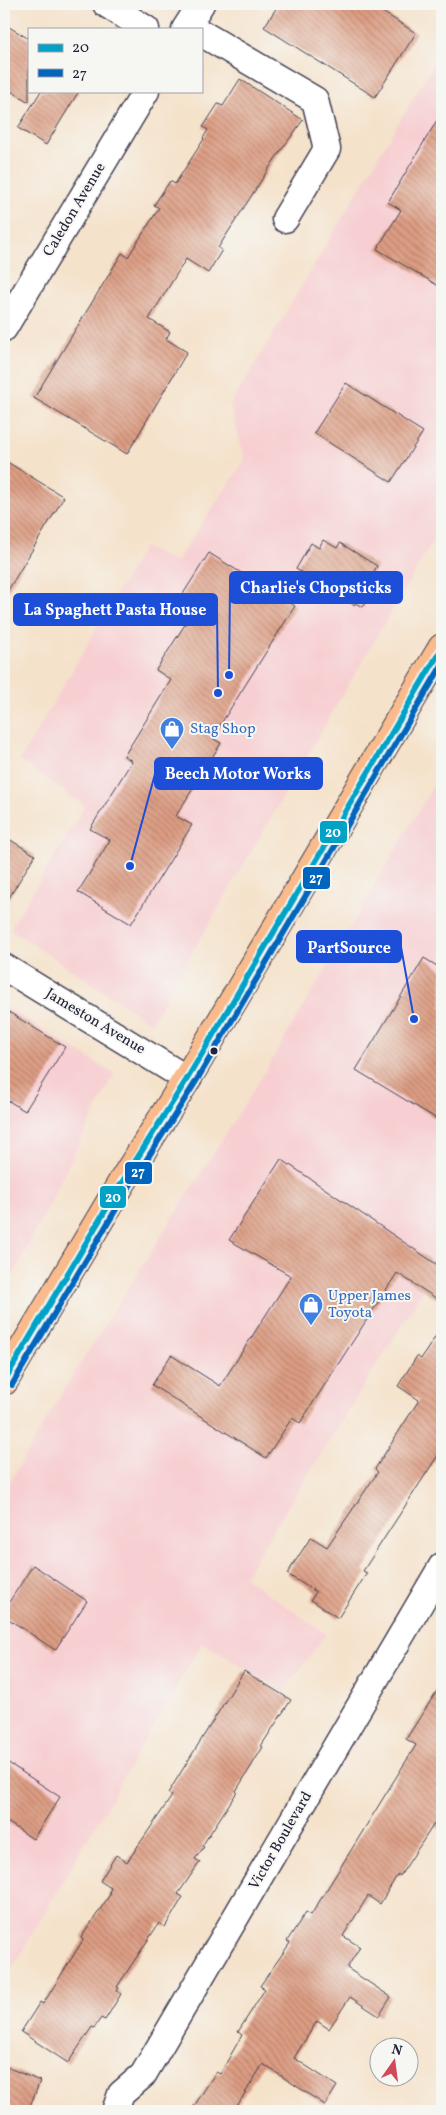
<svg xmlns="http://www.w3.org/2000/svg" width="446" height="2115" font-family="Vollkorn,serif">
	<style>
		.built { fill: #f7cfd2 }
		.building { fill: url(#building-back-hatch) }
		.lines { fill: none; stroke-linecap: round; stroke-linejoin: round }
		.minor-casing { stroke: #423f51; stroke-width: 29 }
		.major-casing { stroke: #423f51; stroke-width: 30 }
		.minor { stroke: #fff; stroke-width: 26 }
		.major { stroke: #fabb8c; stroke-width: 28 }
		.bus-1-casing { stroke: #f6f6f2; stroke-width: 10 }
		.bus-2-casing { stroke: #f6f6f2; stroke-width: 10 }
		.bus-1 { stroke: #02a2c7; stroke-width: 6 }
		.bus-2 { stroke: #0065bd; stroke-width: 6 }
		.bus-dot { fill: #22223b; stroke: #f6f6f2; stroke-width: 2 }
		.labels { text-anchor: middle; dominant-baseline: central; stroke-width: 4; stroke-linejoin: round; paint-order: stroke }
		.street-label { font-size: 15px; fill: #22223b; stroke: #f6f6f2 }
		.shop-label { font-size: 15px; fill: #366cbe; stroke: #f6f6f2; text-anchor: start }
		.leader { fill: none; stroke: #1d4ed8; stroke-width: 2 }
		.callout-dot { fill: #1d4ed8; stroke: #f6f6f2; stroke-width: 2 }
		.callout { fill: #1d4ed8; stroke: #1d4ed8; stroke-width: 2 }
		.callout-label { font-size: 16px; text-anchor: middle; font-weight: bold; fill: #fff }
		.line-badge { stroke: #f6f6f2; stroke-width: 2 }
		.badge-label { font-size: 14px; text-anchor: middle; font-weight: bold; fill: #fff }
	</style>
	<defs>
		<pattern id="building-back-hatch" width="6" height="6" patternUnits="userSpaceOnUse" patternTransform="scale(1.25)"><rect width="6" height="6" fill="#dd9d83"/><path d="M-1 5l2 2M0 0l6 6M5-1l2 2" fill="none" stroke="#b3806c"/></pattern>
	</defs>
	<rect width="100%" height="100%" fill="#f6f6f2"/>
	<filter id="ink" filterUnits="userSpaceOnUse"><feTurbulence type="fractalNoise" baseFrequency=".02" numOctaves="2"/><feDisplacementMap in="SourceGraphic" scale="10" xChannelSelector="R" yChannelSelector="G"/><feConvolveMatrix kernelMatrix="1 2 1 2 8 2 1 2 1" color-interpolation-filters="sRGB"/></filter>
	<filter id="wash" filterUnits="userSpaceOnUse"><feTurbulence type="fractalNoise" baseFrequency=".0096" numOctaves="4" result="noise"/><feDisplacementMap in="SourceGraphic" scale="20" xChannelSelector="R" yChannelSelector="G"/><feGaussianBlur stdDeviation="1.12" result="paint"/><feColorMatrix in="noise" values="0 0 0 0 0 0 0 0 0 0 0 0 0 0 0 0 0 1.4 0 .05"/><feComposite in="paint" operator="in"/></filter>
	<g filter="url(#wash)">
		<rect width="100%" height="100%" fill="#f5e2cb"/>
		<g class="built">
			<path d="M442,50V525L151,1023L10,929L85,806L20,760L144,547L176,562L245,460L230,406Z"/>
			<path d="M442,771V1261L244,1577L326,1634L283,1691L202,1643L4,1982V1492L68,1383L263,1075Z"/>
			<path d="M4,1005L114,1074L4,1294Z"/>
		</g>
		<g id="blocks">
			<g class="building">
				<path d="M279,4H370L416,33L375,97L264,27Z"/>
				<path d="M4,24L29,39V102L4,87Z"/>
				<path d="M240,79L303,120L275,159L218,248L222,250L208,273L186,259L149,319L170,332L166,339L187,352L127,454L34,398L122,253L128,257L159,208L154,205L170,181L175,184L204,139L203,138L208,130L203,127L218,104L223,106Z"/>
				<path d="M41,91H79L46,145L18,128Z"/>
				<path d="M442,112V288L377,249L401,210L388,202Z"/>
				<path d="M346,383L423,432L391,482L314,433Z"/>
				<path d="M4,460L64,497L4,597Z"/>
				<path d="M323,540L337,548L340,543L377,566L368,582L376,586L363,607L355,603L354,605L296,569L311,543L319,548Z"/>
				<path d="M209,553L295,606L212,738L221,743L176,816L192,825L131,924L78,892L110,840L90,829L132,761L124,756L171,680L156,670L191,615L176,605Z"/>
				<path d="M4,836L35,855L4,906Z"/>
				<path d="M424,958L442,969V1122L356,1070Z"/>
				<path d="M4,1009L65,1047L25,1111L4,1098Z"/>
				<path d="M281,1159L442,1268V1302L397,1273L300,1423L292,1418L266,1458L152,1385L171,1355L220,1386L291,1276L229,1240Z"/>
				<path d="M442,1326V1449L363,1571L367,1573L338,1618L311,1600L316,1592L287,1574L311,1537L327,1547L378,1472L375,1469L419,1400L398,1386L417,1356L421,1359Z"/>
				<path d="M33,1565L87,1601L55,1650L4,1616V1610Z"/>
				<path d="M244,1671L291,1700L261,1746L263,1747L236,1791L237,1792L202,1846L204,1847L195,1859L200,1862L178,1894L183,1897L165,1927L159,1923L117,1987L119,1988L117,1991L121,1994L105,2020L101,2018L94,2028L92,2027L68,2063L21,2032L40,2002L43,2004L83,1940L81,1938L111,1893L109,1892L111,1888L100,1881L116,1855L127,1862L172,1796L168,1793Z"/>
				<path d="M442,1683V1830L434,1824L400,1876L398,1874L380,1904L368,1896L343,1936L360,1947L347,1968L391,1997L379,2016L350,1997L329,2029L317,2021L294,2058L337,2086L325,2105L263,2064L234,2111H191L216,2072L220,2074L242,2035L238,2032L265,1989L260,1986L290,1943L287,1941L306,1912L311,1915L416,1745L406,1739Z"/>
				<path d="M4,1760L60,1797L33,1839L4,1820Z"/>
				<path d="M4,2066L40,2081L28,2111H4Z"/>
			</g>
		</g>
	</g>
	<g filter="url(#ink)">
		<use href="#blocks" fill-opacity="0" stroke="#423f51" stroke-width="1"/>
		<g class="lines">
			<defs>
				<g id="minor">
					<path d="M106,4L146,29"/>
					<path d="M185,29L201,4"/>
					<path d="M201,33L315,100L327,149L285,219"/>
					<path d="M4,328L146,91"/>
					<path d="M4,967L187,1079"/>
					<path d="M115,2111L121,2094L143,2075L442,1566"/>
				</g>
				<path id="major" d="M4,1381L121,1184L187,1079L442,648"/>
			</defs>
			<use href="#minor" class="minor-casing"/>
			<use href="#major" class="major-casing"/>
			<use href="#minor" class="minor"/>
			<use href="#major" class="major"/>
			<defs>
				<path id="bus-1" d="M4,1381L121,1184L187,1079L442,648"/>
				<path id="bus-2" d="M12,1385L128,1189L195,1083L442,665"/>
			</defs>
			<use href="#bus-1" class="bus-1-casing"/>
			<use href="#bus-2" class="bus-2-casing"/>
			<use href="#bus-1" class="bus-1"/>
			<use href="#bus-2" class="bus-2"/>
		</g>
	</g>
	<defs>
		<symbol id="shop-pin" viewBox="-11 -11 22 30"><path d="M0 17L-7.5 6A9.5 9.5 0 1 1 7.5 6Z" fill="#3f7fe0" stroke="#f6f6f2"/><path d="M-5-2.5h2.3a2.7 3.5 0 0 1 5.4 0H5L5.5 6h-11ZM-1.5-2.5h3a1.5 2.3 0 0 0-3 0Z" fill="#fff"/></symbol>
	</defs>
	<g fill-rule="evenodd">
		<use href="#shop-pin" x="158" y="715" width="28" height="38"/>
		<use href="#shop-pin" x="297" y="1291" width="28" height="38"/>
	</g>
	<circle class="bus-dot" cx="214" cy="1051" r="4.5"/>
	<g class="labels">
		<g class="street-label">
			<text transform="translate(75 210) rotate(-59)">Caledon Avenue</text>
			<text transform="translate(95 1022) rotate(31)">Jameston Avenue</text>
			<text transform="translate(281 1841) rotate(-60)">Victor Boulevard</text>
		</g>
		<g class="shop-label">
			<text x="190" y="729">Stag Shop</text>
			<text x="328" y="1296">Upper James<tspan x="328" dy="17">Toyota</tspan></text>
		</g>
	</g>
	<path class="leader" d="M229 675L230 588M218 693L217 610M130 866L155 774M414 1019L401 947"/>
	<g class="callout-dot">
		<circle cx="229" cy="675" r="5"/>
		<circle cx="218" cy="693" r="5"/>
		<circle cx="130" cy="866" r="5"/>
		<circle cx="414" cy="1019" r="5"/>
	</g>
	<g class="callout">
		<rect x="230" y="572" width="172" height="31" rx="5"/>
		<rect x="14" y="594" width="203" height="31" rx="5"/>
		<rect x="155" y="758" width="167" height="31" rx="5"/>
		<rect x="297" y="931" width="104" height="31" rx="5"/>
	</g>
	<g class="callout-label">
		<text x="316" y="593">Charlie's Chopsticks</text>
		<text x="115" y="615">La Spaghett Pasta House</text>
		<text x="238" y="779">Beech Motor Works</text>
		<text x="349" y="953">PartSource</text>
	</g>
	<g class="line-badge">
		<rect x="319" y="820" width="29" height="24" rx="5" fill="#02a2c7"/>
		<rect x="302" y="866" width="29" height="24" rx="5" fill="#0065bd"/>
		<rect x="124" y="1161" width="29" height="24" rx="5" fill="#0065bd"/>
		<rect x="99" y="1185" width="28" height="24" rx="5" fill="#02a2c7"/>
	</g>
	<g class="badge-label">
		<text x="333" y="837">20</text>
		<text x="316" y="883">27</text>
		<text x="138" y="1177">27</text>
		<text x="113" y="1202">20</text>
	</g>
	<rect width="446" height="2115" fill="none" stroke="#f6f6f2" stroke-width="20"/>
	<rect x="28" y="28" width="175" height="65" fill="#f6f6f2" stroke="#a1a1a9"/>
	<rect x="38" y="44" width="25" height="8" fill="#02a2c7" stroke="#a1a1a9"/>
	<text x="72" y="52" font-size="15" fill="#22223b">20</text>
	<rect x="38" y="69" width="25" height="8" fill="#0065bd" stroke="#a1a1a9"/>
	<text x="72" y="78" font-size="15" fill="#22223b">27</text>
	<g transform="translate(394 2062) rotate(14)"><circle r="24" fill="#f6f6f2" stroke="#a1a1a9"/>
	<path d="M0-4L9 19L0 12L-9 19Z" fill="#d1495b"/>
	<text y="-8" font-size="14" font-weight="bold" text-anchor="middle" fill="#22223b">N</text>
	</g>
</svg>
